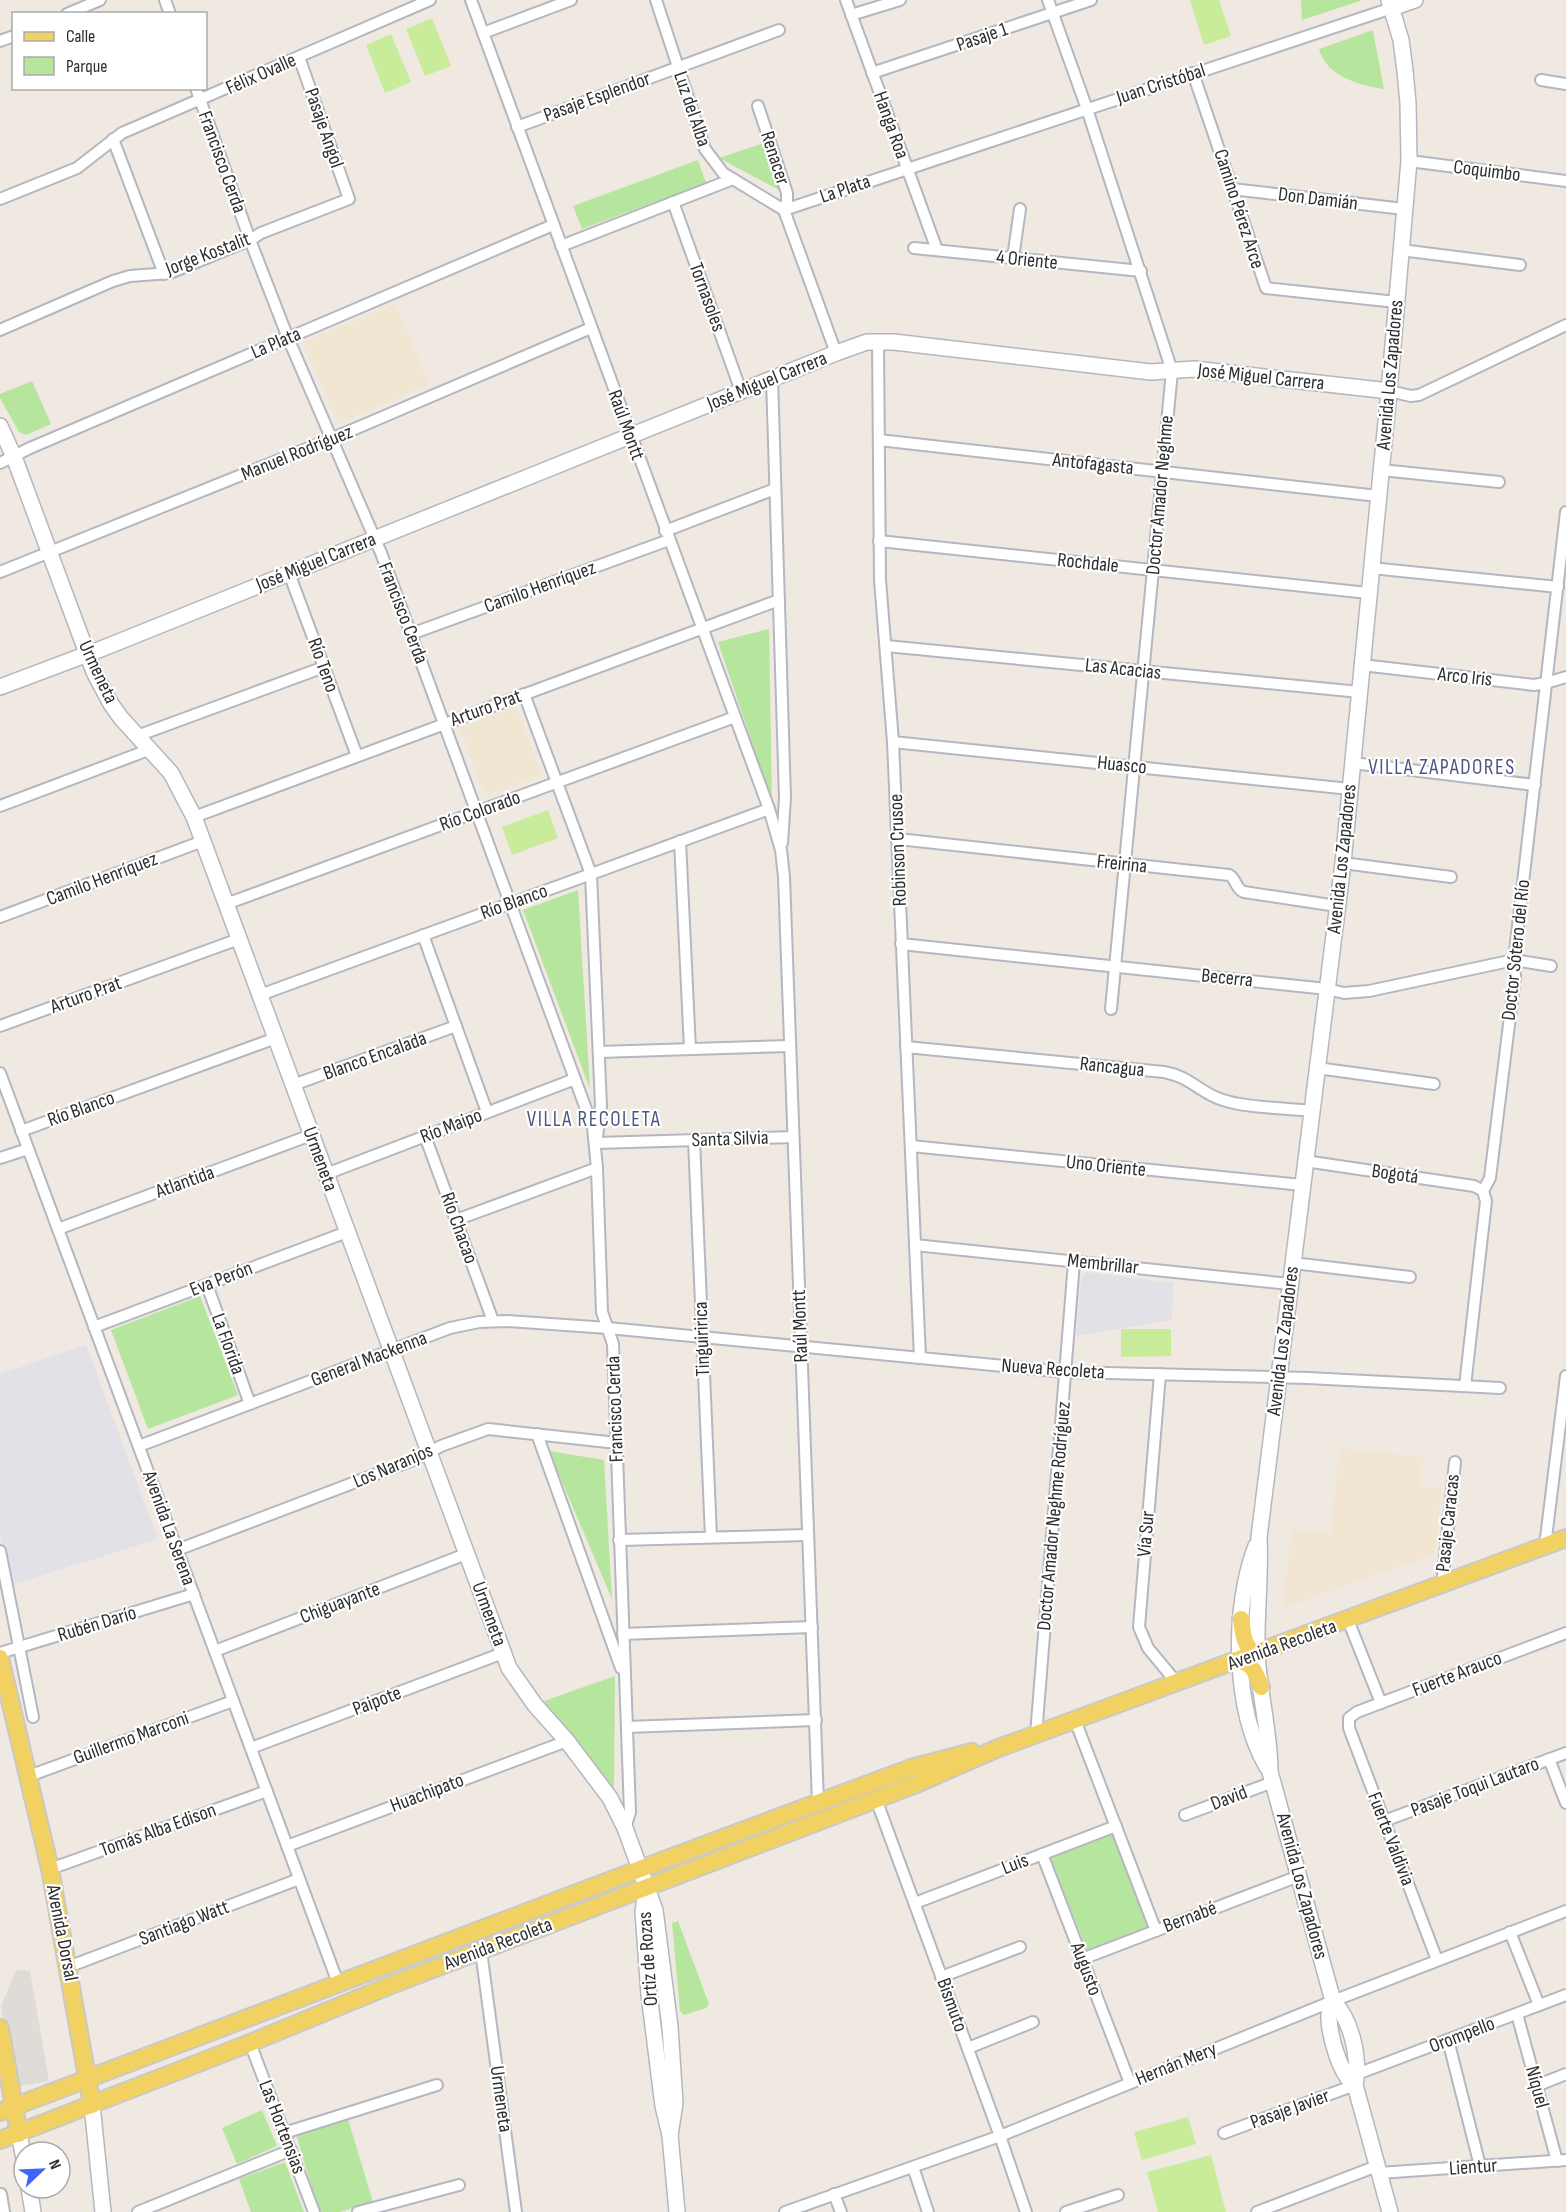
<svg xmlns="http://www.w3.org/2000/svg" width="1566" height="2212" font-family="'Sofia Sans Condensed',sans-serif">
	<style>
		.industrial { fill: #e3e1e8 }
		.education { fill: #f0e6d1 }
		.green { fill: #b6e59e }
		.pitch { fill: #c9ec9a }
		.plaza { fill: #dfdcd8 }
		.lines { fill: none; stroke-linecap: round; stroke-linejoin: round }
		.street-casing { stroke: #b4b7c1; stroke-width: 14 }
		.secondary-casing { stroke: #b4b7c1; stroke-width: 18 }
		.primary-casing { stroke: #c9c9c9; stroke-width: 20 }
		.street { stroke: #fff; stroke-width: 10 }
		.secondary { stroke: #fff; stroke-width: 15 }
		.primary { stroke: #f2d163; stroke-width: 16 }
		.labels { text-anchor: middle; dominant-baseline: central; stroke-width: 4.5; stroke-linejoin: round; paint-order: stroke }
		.street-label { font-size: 20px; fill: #2e2e2e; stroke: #fff }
		.neighbourhood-label { font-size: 21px; letter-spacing: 1.5px; fill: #4d5680; stroke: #fff }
	</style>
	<rect width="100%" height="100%" fill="#efe9e1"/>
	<g class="industrial">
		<path d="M1086,1272L1173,1283L1172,1320L1076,1336L1081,1279Z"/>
		<path d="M86,1345L158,1539L11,1585L0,1536V1374Z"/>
	</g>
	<g class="education">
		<path d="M396,304L429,384L338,424L303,342Z"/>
		<path d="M517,707L542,775L485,796L460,728Z"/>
		<path d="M1339,1448L1423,1457L1421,1486L1442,1488L1435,1554L1283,1608L1291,1530L1331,1534Z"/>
	</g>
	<g class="green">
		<path d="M1301,0H1360V1L1302,20Z"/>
		<path d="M1373,30V31L1384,89C1359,85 1327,77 1319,49Z"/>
		<path d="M764,143L781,191L719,158Z"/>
		<path d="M698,160L706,183L582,229L573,206Z"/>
		<path d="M32,381L51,424L26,435L19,432L0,398V394Z"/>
		<path d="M769,629L772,802L718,642Z"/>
		<path d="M578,890L590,1089L523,910Z"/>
		<path d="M200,1296L238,1395L148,1429L111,1330Z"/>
		<path d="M549,1451L604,1460L612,1599Z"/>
		<path d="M615,1676L614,1789L544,1701Z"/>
		<path d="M1112,1830L1150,1926L1087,1950L1049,1855Z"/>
		<path d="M678,1921L709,2004L706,2008L684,2015L680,2011L672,1923Z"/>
		<path d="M262,2110L277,2146L237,2164L222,2128Z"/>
		<path d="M348,2119L373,2202L340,2212H319L296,2134Z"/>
		<path d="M285,2162L304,2212H251L239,2179Z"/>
	</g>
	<g class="pitch">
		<path d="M1190,0H1219L1231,36L1204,45Z"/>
		<path d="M432,18L451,66L425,76L406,29Z"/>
		<path d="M391,34L411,82L385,93L366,45Z"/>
		<path d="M548,810L558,838L512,855L502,827Z"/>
		<path d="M1121,1329H1171V1356L1121,1357Z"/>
		<path d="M1188,2117L1196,2144L1142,2160L1134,2132Z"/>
		<path d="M1211,2155L1226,2212H1158L1147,2172Z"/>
	</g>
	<path class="plaza" d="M16,1970L30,1971L49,2081L15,2087L1,2006Z"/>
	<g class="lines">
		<defs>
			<g id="street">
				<path d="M165,0L170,14"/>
				<path d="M471,0L769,809L781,850L784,877L818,1803"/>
				<path d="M656,0L705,149L723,173L784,210L836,353"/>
				<path d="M846,0L937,250"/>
				<path d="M1048,0L1087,109L1172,371L1111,1009"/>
				<path d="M67,14L100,0"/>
				<path d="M851,15L900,0"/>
				<path d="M483,33L571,0"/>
				<path d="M0,41L14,36"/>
				<path d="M872,73L1091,0"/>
				<path d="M1193,73L1266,288L1396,302"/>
				<path d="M1541,80L1566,84"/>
				<path d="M196,88L250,240L288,338L381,553L593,1128L597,1168L602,1312L613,1344L630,1812L625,1828"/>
				<path d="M758,106L787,193V201L784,210"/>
				<path d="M517,127L779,30"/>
				<path d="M113,139L164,274"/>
				<path d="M1409,161L1566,181"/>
				<path d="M1232,189L1404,209"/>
				<path d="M0,199L77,168L122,133L430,0"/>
				<path d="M673,202L741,391"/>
				<path d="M784,210L1392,8"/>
				<path d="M561,246L733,179"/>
				<path d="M914,248L1141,271"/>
				<path d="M1401,250L1520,265"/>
				<path d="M1013,258L1020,209"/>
				<path d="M0,330L113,281L130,276L170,273L250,240L261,233L349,199L299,57"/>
				<path d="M878,341L880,580L893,742L920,1358"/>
				<path d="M772,378L785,798L782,843"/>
				<path d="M1389,391L1411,396L1419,395L1566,325"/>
				<path d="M879,440L1378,496"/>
				<path d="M0,463L30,448L553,225"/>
				<path d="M1381,470L1499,482"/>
				<path d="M665,531L775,489"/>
				<path d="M879,541L1368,593"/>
				<path d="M1371,568L1558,587"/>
				<path d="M0,572L331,439L591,328"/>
				<path d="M289,573L357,756"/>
				<path d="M411,634L669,540"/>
				<path d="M886,646L1360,692"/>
				<path d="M1362,665L1534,685L1546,683L1566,677"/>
				<path d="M524,694L591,874L601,1106L597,1137"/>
				<path d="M137,736L324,667"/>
				<path d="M893,742L1350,789"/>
				<path d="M1353,763L1535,785"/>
				<path d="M0,806L151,749"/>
				<path d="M194,817L779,600"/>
				<path d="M898,839L1229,875C1237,879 1235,889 1244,892L1337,906"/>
				<path d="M680,841L690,1049"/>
				<path d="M1343,863L1451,877"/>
				<path d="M226,904L735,717"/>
				<path d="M0,917L203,841"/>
				<path d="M423,935L487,1112"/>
				<path d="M901,944L1327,989L1344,993L1369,991L1514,960L1551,966"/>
				<path d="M260,995L769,809"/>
				<path d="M0,1026L239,939"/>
				<path d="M906,1047L1164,1072C1192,1077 1199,1093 1223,1100C1245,1108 1287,1108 1312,1111"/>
				<path d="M599,1052L789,1046"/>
				<path d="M1317,1068L1434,1084"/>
				<path d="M0,1073L338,1983"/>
				<path d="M293,1085L456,1026"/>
				<path d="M21,1131L276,1038"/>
				<path d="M425,1136L493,1321"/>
				<path d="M694,1140L711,1537"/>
				<path d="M596,1143L793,1137"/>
				<path d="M911,1146L1302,1185"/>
				<path d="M0,1158L28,1149"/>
				<path d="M1305,1161L1474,1186L1483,1191"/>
				<path d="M326,1174L575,1079"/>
				<path d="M1483,1191L1490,1178L1515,976L1514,960L1566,512"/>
				<path d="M456,1220L597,1168"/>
				<path d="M58,1229L311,1135"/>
				<path d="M915,1245L1290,1284"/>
				<path d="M1293,1263L1410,1277"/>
				<path d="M207,1285L250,1404"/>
				<path d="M94,1327L347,1232"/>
				<path d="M1160,1374L1139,1627L1148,1648L1177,1683"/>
				<path d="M1465,1386L1486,1201L1483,1191"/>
				<path d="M537,1434L621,1668"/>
				<path d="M139,1446L450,1328L479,1322L507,1321L608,1328L1066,1372L1308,1378L1500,1388"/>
				<path d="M619,1540L808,1535"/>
				<path d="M1545,1546L1566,1376"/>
				<path d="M177,1550L416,1459L441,1446L488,1429L617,1443"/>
				<path d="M0,1551L33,1717"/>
				<path d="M1442,1585L1455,1462"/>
				<path d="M1348,1620L1381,1703"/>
				<path d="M623,1634L812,1627"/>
				<path d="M215,1651L466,1554"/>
				<path d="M0,1653L194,1594"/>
				<path d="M1075,1720L1156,1931"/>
				<path d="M627,1727L816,1720"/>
				<path d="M1036,1735L1074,1262"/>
				<path d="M251,1748L503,1653"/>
				<path d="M1549,1759L1566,1803"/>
				<path d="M29,1776L233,1701"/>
				<path d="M876,1799L1000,2136L1026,2212"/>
				<path d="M1185,1815L1273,1782"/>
				<path d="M1384,1821L1566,1753"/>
				<path d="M287,1846L567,1741"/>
				<path d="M1042,1854L1130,2083"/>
				<path d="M50,1869L267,1791"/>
				<path d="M915,1903L1116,1826"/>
				<path d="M1510,1932L1539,2005"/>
				<path d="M481,1951L516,2212"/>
				<path d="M1082,1959L1299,1876"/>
				<path d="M1437,1960L1349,1728V1718L1357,1712L1566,1633"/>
				<path d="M68,1967L299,1879"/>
				<path d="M941,1977L1020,1947"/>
				<path d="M1517,2014L1557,2161"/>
				<path d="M1448,2040L1480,2166"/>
				<path d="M250,2043L314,2212"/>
				<path d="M968,2048L1033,2022"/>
				<path d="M1357,2074L1566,1995"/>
				<path d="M1536,2086L1566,2074"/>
				<path d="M284,2133L437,2085"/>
				<path d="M1224,2133L1355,2085"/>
				<path d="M913,2167L928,2212"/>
				<path d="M1379,2173L1566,2160"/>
				<path d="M1,2194L4,2212"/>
				<path d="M834,2194L841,2212"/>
				<path d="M138,2212L291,2150"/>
				<path d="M358,2212L459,2185"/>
				<path d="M785,2212L1000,2136L1333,2001L1566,1911"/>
				<path d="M1066,2212L1118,2195"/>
				<path d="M1257,2212L1377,2166"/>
			</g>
			<g id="secondary">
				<path d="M1389,0L1401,40L1405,71L1408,103L1409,161L1389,391L1343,863L1259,1537C1261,1576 1256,1614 1257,1653C1259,1693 1270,1732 1270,1772L1333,2001C1352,2021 1360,2058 1355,2085L1390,2212"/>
				<path d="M1392,8L1415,0"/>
				<path d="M0,426L14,457L94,672L111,704L121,718L171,773L194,817L509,1668L535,1705L567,1741L610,1798L625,1828L655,1910L670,2027L675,2103L670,2135"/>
				<path d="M0,687L101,649L836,353L867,342H894L1151,372L1194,369L1389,391"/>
				<path d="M1256,1546C1232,1608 1233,1709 1267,1767"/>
				<path d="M646,1890L643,1912L649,1994L663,2106L670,2135L677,2212"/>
				<path d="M1333,2001C1331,2007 1328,2013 1329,2019C1330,2037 1340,2075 1355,2085"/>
				<path d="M92,2105L103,2212"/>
				<path d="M19,2134L24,2159"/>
				<path d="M29,2188L33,2212"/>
			</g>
			<g id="primary">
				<path d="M1241,1619C1243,1632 1243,1648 1257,1654"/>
				<path d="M0,1658L50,1869L92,2105"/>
				<path d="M1239,1661C1254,1664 1256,1674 1261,1687"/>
				<path d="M0,2028L19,2134"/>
				<path d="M0,2112L640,1869L911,1768L972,1752"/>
				<path d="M0,2140L250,2043L391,1985L914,1785L996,1749L1566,1538"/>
			</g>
		</defs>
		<use href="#street" class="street-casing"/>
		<use href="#secondary" class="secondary-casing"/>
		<use href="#primary" class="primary-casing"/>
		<use href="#street" class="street"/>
		<use href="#secondary" class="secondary"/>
		<use href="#primary" class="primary"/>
	</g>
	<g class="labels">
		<g class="street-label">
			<text transform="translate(982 37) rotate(-19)">Pasaje 1</text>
			<text transform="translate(261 74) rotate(-24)">Félix Ovalle</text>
			<text transform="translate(1161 84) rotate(-18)">Juan Cristóbal</text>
			<text transform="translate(597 97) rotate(-20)">Pasaje Esplendor</text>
			<text transform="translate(692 109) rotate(71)">Luz del Alba</text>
			<text transform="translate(891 125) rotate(70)">Hanga Roa</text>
			<text transform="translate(324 128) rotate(71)">Pasaje Angol</text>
			<text transform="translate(775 158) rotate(72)">Renacer</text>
			<text transform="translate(222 162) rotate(70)">Francisco Cerda</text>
			<text transform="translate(1487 171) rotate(7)">Coquimbo</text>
			<text transform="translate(845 189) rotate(-19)">La Plata</text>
			<text transform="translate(1318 199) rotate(7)">Don Damián</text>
			<text transform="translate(1239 209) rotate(72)">Camino Pérez Arce</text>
			<text transform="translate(208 254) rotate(-21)">Jorge Kostalit</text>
			<text transform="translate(1027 260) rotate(6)">4 Oriente</text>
			<text transform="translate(707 297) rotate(70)">Tornasoles</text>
			<text transform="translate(276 343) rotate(-23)">La Plata</text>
			<text transform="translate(1390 375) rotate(-85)">Avenida Los Zapadores</text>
			<text transform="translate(1261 377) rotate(6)">José Miguel Carrera</text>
			<text transform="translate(767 381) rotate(-22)">José Miguel Carrera</text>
			<text transform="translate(626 425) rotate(70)">Raúl Montt</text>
			<text transform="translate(297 453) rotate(-22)">Manuel Rodríguez</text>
			<text transform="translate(1093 464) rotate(6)">Antofagasta</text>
			<text transform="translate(1160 495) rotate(-85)">Doctor Amador Neghme</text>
			<text transform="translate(316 562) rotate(-22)">José Miguel Carrera</text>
			<text transform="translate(1088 563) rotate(6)">Rochdale</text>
			<text transform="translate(540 587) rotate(-20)">Camilo Henríquez</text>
			<text transform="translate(403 613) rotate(69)">Francisco Cerda</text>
			<text transform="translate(323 665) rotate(70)">Río Teno</text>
			<text transform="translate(1123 669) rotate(6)">Las Acacias</text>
			<text transform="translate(98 672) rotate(65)">Urmeneta</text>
			<text transform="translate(1465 677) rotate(6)">Arco Iris</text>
			<text transform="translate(486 708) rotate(-20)">Arturo Prat</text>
			<text transform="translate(1122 765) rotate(6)">Huasco</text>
			<text transform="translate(480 811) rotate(-20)">Río Colorado</text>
			<text transform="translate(898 850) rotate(-92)">Robinson Crusoe</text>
			<text transform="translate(1342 859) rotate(-84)">Avenida Los Zapadores</text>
			<text transform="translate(1122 864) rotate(6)">Freirina</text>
			<text transform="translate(102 879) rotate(-21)">Camilo Henríquez</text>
			<text transform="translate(514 902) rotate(-20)">Río Blanco</text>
			<text transform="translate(1516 950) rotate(-84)">Doctor Sótero del Río</text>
			<text transform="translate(1227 978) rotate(6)">Becerra</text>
			<text transform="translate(86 995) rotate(-20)">Arturo Prat</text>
			<text transform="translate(375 1056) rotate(-20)">Blanco Encalada</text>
			<text transform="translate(1112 1067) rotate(6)">Rancagua</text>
			<text transform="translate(81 1109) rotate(-20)">Río Blanco</text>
			<text transform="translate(451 1126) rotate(-21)">Río Maipo</text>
			<text transform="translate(730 1139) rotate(-2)">Santa Silvia</text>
			<text transform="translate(320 1159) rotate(70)">Urmeneta</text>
			<text transform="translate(1106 1166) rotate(6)">Uno Oriente</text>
			<text transform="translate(1395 1174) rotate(8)">Bogotá</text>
			<text transform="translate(185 1182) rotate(-20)">Atlantida</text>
			<text transform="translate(459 1228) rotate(70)">Río Chacao</text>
			<text transform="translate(1103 1264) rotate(6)">Membrillar</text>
			<text transform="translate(221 1279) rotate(-21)">Eva Perón</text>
			<text transform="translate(800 1326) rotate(-92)">Raúl Montt</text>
			<text transform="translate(702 1339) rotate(-92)">Tinguiririca</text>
			<text transform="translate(1283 1341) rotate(-83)">Avenida Los Zapadores</text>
			<text transform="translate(228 1344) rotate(70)">La Florida</text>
			<text transform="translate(369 1359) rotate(-21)">General Mackenna</text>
			<text transform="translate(1053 1369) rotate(4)">Nueva Recoleta</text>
			<text transform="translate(615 1409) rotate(-92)">Francisco Cerda</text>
			<text transform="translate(393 1466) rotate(-23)">Los Naranjos</text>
			<text transform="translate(1054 1516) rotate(-85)">Doctor Amador Neghme Rodríguez</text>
			<text transform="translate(1448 1523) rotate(-84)">Pasaje Caracas</text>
			<text transform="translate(169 1528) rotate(70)">Avenida La Serena</text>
			<text transform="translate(1146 1534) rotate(-85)">Vía Sur</text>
			<text transform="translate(340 1603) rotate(-21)">Chiguayante</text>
			<text transform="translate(489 1614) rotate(70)">Urmeneta</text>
			<text transform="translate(97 1624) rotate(-17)">Rubén Darío</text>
			<text transform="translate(1282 1645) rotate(-20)">Avenida Recoleta</text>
			<text transform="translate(1457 1674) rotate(-21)">Fuerte Arauco</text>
			<text transform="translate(377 1701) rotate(-21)">Paipote</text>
			<text transform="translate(131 1738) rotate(-20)">Guillermo Marconi</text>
			<text transform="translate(1475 1787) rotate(-21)">Pasaje Toqui Lautaro</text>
			<text transform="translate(427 1793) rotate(-21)">Huachipato</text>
			<text transform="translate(1229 1798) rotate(-21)">David</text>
			<text transform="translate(158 1830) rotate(-20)">Tomás Alba Edison</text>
			<text transform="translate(1391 1839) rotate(69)">Fuerte Valdivia</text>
			<text transform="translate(1015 1864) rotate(-21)">Luis</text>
			<text transform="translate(1302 1886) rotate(75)">Avenida Los Zapadores</text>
			<text transform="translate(1190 1917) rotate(-21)">Bernabé</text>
			<text transform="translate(184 1923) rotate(-21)">Santiago Watt</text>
			<text transform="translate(62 1933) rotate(79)">Avenida Dorsal</text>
			<text transform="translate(498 1944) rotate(-21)">Avenida Recoleta</text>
			<text transform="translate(648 1959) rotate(-94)">Ortiz de Rozas</text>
			<text transform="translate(1086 1969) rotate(69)">Augusto</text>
			<text transform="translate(952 2005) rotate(70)">Bismuto</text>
			<text transform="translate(1462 2035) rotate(-21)">Orompello</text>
			<text transform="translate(1176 2064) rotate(-22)">Hernán Mery</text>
			<text transform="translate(1537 2087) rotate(75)">Níquel</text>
			<text transform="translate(501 2099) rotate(82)">Urmeneta</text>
			<text transform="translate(1290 2109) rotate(-20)">Pasaje Javier</text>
			<text transform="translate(282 2127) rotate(69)">Las Hortensias</text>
			<text transform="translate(1473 2167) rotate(-4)">Lientur</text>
		</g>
		<g class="neighbourhood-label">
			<text x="1442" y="767">VILLA ZAPADORES</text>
			<text x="594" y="1119">VILLA RECOLETA</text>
		</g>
	</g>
	<rect x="12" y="12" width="195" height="78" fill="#ffffff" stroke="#ababab" stroke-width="1.5"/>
	<rect x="24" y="32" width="30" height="9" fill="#f2d163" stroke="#ababab" stroke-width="1.5"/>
	<text x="66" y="42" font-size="18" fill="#2e2e2e">Calle</text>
	<rect x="24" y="57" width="30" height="18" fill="#b6e59e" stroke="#ababab" stroke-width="1.5"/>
	<text x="66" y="72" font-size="18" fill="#2e2e2e">Parque</text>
	<g transform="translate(42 2170) rotate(67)"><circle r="28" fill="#ffffff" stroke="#ababab" stroke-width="1.5"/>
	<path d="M0-4.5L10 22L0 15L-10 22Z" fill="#4264fb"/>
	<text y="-9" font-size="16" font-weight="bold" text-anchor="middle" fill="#2e2e2e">N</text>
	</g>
</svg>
